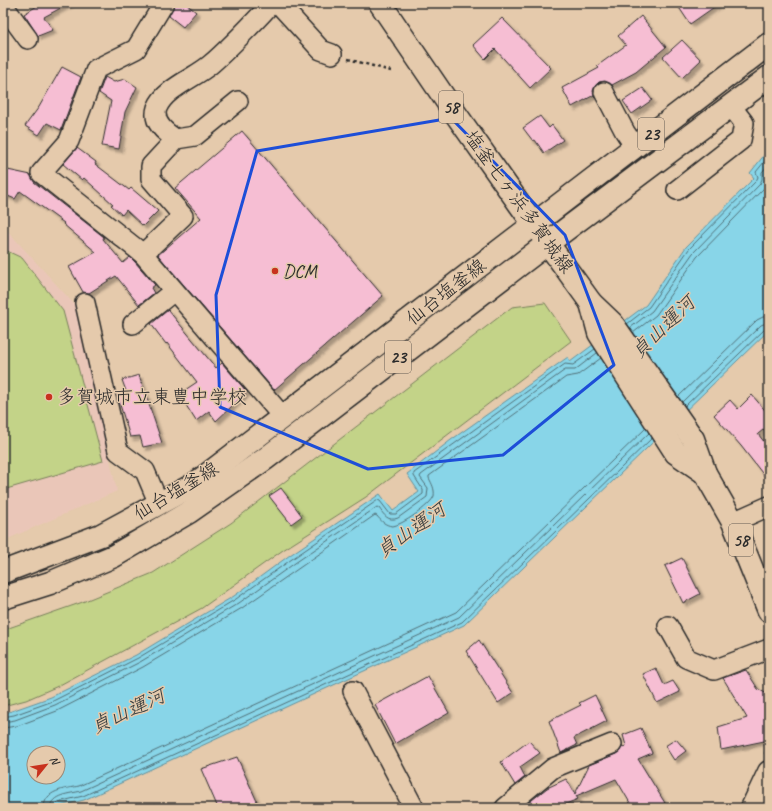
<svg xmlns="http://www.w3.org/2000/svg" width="772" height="811" font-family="Caveat,'Klee One',sans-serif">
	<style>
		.built { fill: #eac6b8 }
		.green { fill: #c3d388; stroke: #777f5a }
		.water { fill: #88d5e8; stroke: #63919c; fill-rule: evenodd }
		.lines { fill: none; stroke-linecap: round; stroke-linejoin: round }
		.shore { stroke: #506f77; stroke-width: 1 }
		.building { fill: #f6bed3; stroke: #2b2b2b; filter: url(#shadow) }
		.minor-casing { stroke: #2b2b2b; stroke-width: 22 }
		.major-casing { stroke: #2b2b2b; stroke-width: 25 }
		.path { stroke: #2b2b2b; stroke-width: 2.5; stroke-dasharray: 3 3; stroke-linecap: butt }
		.minor { stroke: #e5caac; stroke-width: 19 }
		.major { stroke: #e5caac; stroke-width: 22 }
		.marked { fill: none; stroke: #1d4ed8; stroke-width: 3; stroke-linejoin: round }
		.poi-dot { fill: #c8321e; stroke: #e5caac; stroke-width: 1.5 }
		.labels { text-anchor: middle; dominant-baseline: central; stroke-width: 3; stroke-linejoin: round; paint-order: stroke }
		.shield { fill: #e5caac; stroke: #635b52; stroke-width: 1 }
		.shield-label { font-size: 18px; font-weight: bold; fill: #2b2b2b }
		.street-label { font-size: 19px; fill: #2b2b2b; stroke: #e5caac }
		.poi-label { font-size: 19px; fill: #2b2b2b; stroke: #e5caac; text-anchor: start }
		.water-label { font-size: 20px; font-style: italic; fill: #343c3e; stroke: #e5caac }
	</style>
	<defs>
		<filter id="shadow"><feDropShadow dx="3.5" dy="3.5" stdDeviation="1" flood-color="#0004"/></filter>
	</defs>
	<rect width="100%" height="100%" fill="#e5caac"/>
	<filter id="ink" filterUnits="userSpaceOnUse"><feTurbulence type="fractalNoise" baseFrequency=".025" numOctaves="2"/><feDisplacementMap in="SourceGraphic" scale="8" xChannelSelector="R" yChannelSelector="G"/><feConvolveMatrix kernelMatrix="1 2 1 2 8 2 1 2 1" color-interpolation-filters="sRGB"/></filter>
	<g filter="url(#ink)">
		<path class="built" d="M3,226L74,304L117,491L3,541Z"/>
		<g class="green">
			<path d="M3,249L22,258L63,311L103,461L3,490Z"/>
			<path d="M545,303L571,341L366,497L283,550L202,608L58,686L26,700L3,706V630L80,603L153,573L231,523L512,307Z"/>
		</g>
		<path class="water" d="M769,149V330L464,625L84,800L52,808H3V714L51,697L136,655L234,596L290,555L380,494L393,511L419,492L407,474L451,440L568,357L570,362L646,305L686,247L754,178L750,173ZM34,753H58V777H34Z"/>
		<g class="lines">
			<g class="shore">
				<path d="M627,324L649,307L689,249L756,181L758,177L756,172L769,156"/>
				<path d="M630,328L652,311L693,253L760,184L762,179V172L769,164"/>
				<path d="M633,333L656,315L697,257L764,188L768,182L769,173"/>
				<path d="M678,397L757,320L763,317L769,316"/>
				<path d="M682,402L761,325L769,322"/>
				<path d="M685,406L765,329L769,327"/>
				<path d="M3,717L14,715L53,701L138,658L236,599L292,559L378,500L380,501L390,514H396L423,494V490L414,476V473L565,364L573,365L595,349"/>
				<path d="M3,722L15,720L55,705L140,662L239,603L295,563L377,507L379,508C384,515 388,522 398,518L427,497L428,488L420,477L421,475L565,370H575L597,353"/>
				<path d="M3,728L17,726L57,711L143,667L242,608L375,515L377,516C381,521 385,525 392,526C401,526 431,505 434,496C435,489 432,484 429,478V476L566,377L578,375L601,358"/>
				<path d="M44,808C44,790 65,789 79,786L456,612L646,428"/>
				<path d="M50,808C51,794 70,794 81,791L459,617L649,433"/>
				<path d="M55,808V805L58,802L83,796L462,622L652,438"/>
			</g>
		</g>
		<g class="building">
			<path d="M42,3H70L44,17L53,30L38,36L24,14Z"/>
			<path d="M175,3H185L196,12L183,27L169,16Z"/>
			<path d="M676,3H720L690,24Z"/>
			<path d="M641,16L666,47L636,72L612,85L605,81L599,82L595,86L593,91L594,95L572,107L562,88L599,68L597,66L626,45L618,36Z"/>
			<path d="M502,18L551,68L530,88L495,49L485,59L473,45Z"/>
			<path d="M682,40L701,60L682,78L663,57Z"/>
			<path d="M62,67L81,77L61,130L47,123L39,135L25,126L39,107Z"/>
			<path d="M105,77L114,82L125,79L137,87L125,112L119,149L102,146L111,101L99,93Z"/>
			<path d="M643,88L652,100L632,114L623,101Z"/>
			<path d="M540,116L549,128L552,125L563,140L544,153L535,140L533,141L523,128Z"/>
			<path d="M242,131L383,296L274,390L158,255L201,218L175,188Z"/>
			<path d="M77,148L96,162L95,164L129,190L131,188L158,211L143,226L126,210L122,215L111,205L113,204L84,178L82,180L63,164Z"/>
			<path d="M3,169L31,175L34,182L104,237L103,239L123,263L130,257L135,262L155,285L151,288L154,293L139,305L116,276L89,293L83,292L69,267L96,252L63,224L64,223L20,191L15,199L3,194Z"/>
			<path d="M168,310L216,368L222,363L247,392L216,421L209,411L196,421L179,394L197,382L167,343L166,344L151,324Z"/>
			<path d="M139,375L162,443L143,447L140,436L130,437L117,395L126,391L122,380Z"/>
			<path d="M752,395L769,415V425L758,434L769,448V482L741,446L714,415L730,400L738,409Z"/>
			<path d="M281,488L302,516L291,524L269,496Z"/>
			<path d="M682,558L700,594L683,603L665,566Z"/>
			<path d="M479,640L513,693L498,703L466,651Z"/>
			<path d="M656,668L664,685L673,681L680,692L657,703L643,674Z"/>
			<path d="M746,670L758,689L769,695V740L721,750L718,727L747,718L723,678Z"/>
			<path d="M428,676L449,713L395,744L375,705Z"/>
			<path d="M595,695L607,721L574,738L577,745L561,753L549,721L581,705L579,703Z"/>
			<path d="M641,728L652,753L638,759L665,803L657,808H633L616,779L576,796L578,799L556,808H529L527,804L547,788L566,779L569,783L575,794L589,765L616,754L620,751L622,747L626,746L623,735Z"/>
			<path d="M676,739L686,751L674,760L665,746Z"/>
			<path d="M529,741L540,753L520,767L525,777L515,785L501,762Z"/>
			<path d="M237,757L260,808H218L201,769Z"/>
		</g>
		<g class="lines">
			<defs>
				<g id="minor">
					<path d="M164,3L136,49L96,69L69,141L41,173L143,254L283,417"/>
					<path d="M278,3L321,50L332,54"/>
					<path d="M3,5L28,39"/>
					<path d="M604,92L625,132L635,147"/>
					<path d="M176,139C166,133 152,123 157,108C165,88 195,78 211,64C233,45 253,23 272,3"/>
					<path d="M677,190L741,140L744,123L731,106"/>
					<path d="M143,254L183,216L151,179V166L176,139L195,136L238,101"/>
					<path d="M85,303L118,451L145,471L159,504"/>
					<path d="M133,324L174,291"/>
					<path d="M733,522L769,506"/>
					<path d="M668,626L686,658L714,670L769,649"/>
					<path d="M353,691L414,808"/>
					<path d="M505,808L553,768L612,744"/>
				</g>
				<g id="major">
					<path d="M380,3L448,103L523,209L591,303L612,323L693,439L705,473L733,522L769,611"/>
					<path d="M591,303L599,333L676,453L705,473"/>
					<path d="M3,572L101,535L195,484L769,44"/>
					<path d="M3,598L50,583L114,556L189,512L265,459L548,243L769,77"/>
					<path d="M752,808L769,772"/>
				</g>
			</defs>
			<use href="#minor" class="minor-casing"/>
			<use href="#major" class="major-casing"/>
			<g class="path">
				<path d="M348,59L391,71"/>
				<path d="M765,754L769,746"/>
			</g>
			<use href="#minor" class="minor"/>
			<use href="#major" class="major"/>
		</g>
	</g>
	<path class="marked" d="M451,118L565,235L614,365L503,455L368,469L220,407L216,295L257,151Z"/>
	<g class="poi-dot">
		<circle cx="275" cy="271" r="4"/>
		<circle cx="49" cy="397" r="4"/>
	</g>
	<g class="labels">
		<g class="shield">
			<rect x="439" y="91" width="24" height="32" rx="3"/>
			<rect x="638" y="118" width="26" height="32" rx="3"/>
			<rect x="385" y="341" width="26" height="32" rx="3"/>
			<rect x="729" y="524" width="24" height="32" rx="3"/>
		</g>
		<g class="shield-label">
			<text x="451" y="107">58</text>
			<text x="651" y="134">23</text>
			<text x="398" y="357">23</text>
			<text x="741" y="540">58</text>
		</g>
		<g class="street-label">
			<text transform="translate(519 202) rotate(54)">塩釜七ヶ浜多賀城線</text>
			<text transform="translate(446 292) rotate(-38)">仙台塩釜線</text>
			<text transform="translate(176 491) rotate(-31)">仙台塩釜線</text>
		</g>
		<g class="poi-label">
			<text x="283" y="271">DCM</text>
			<text x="57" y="397">多賀城市立東豊中学校</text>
		</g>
		<g class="water-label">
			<text transform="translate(663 327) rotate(-44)">貞山運河</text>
			<text transform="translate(411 530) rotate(-35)">貞山運河</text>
			<text transform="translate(128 711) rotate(-25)">貞山運河</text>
		</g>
	</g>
	<rect width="772" height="811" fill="none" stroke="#e5caac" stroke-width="16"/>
	<rect x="8" y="8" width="756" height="795" fill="none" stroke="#2b2b2b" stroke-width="1.5" filter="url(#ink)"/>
	<g transform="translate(46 765) rotate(60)"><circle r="19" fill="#e5caac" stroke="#9b8a78"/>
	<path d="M0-3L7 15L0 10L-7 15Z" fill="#c8321e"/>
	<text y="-6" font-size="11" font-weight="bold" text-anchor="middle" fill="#2b2b2b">N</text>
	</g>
</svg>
